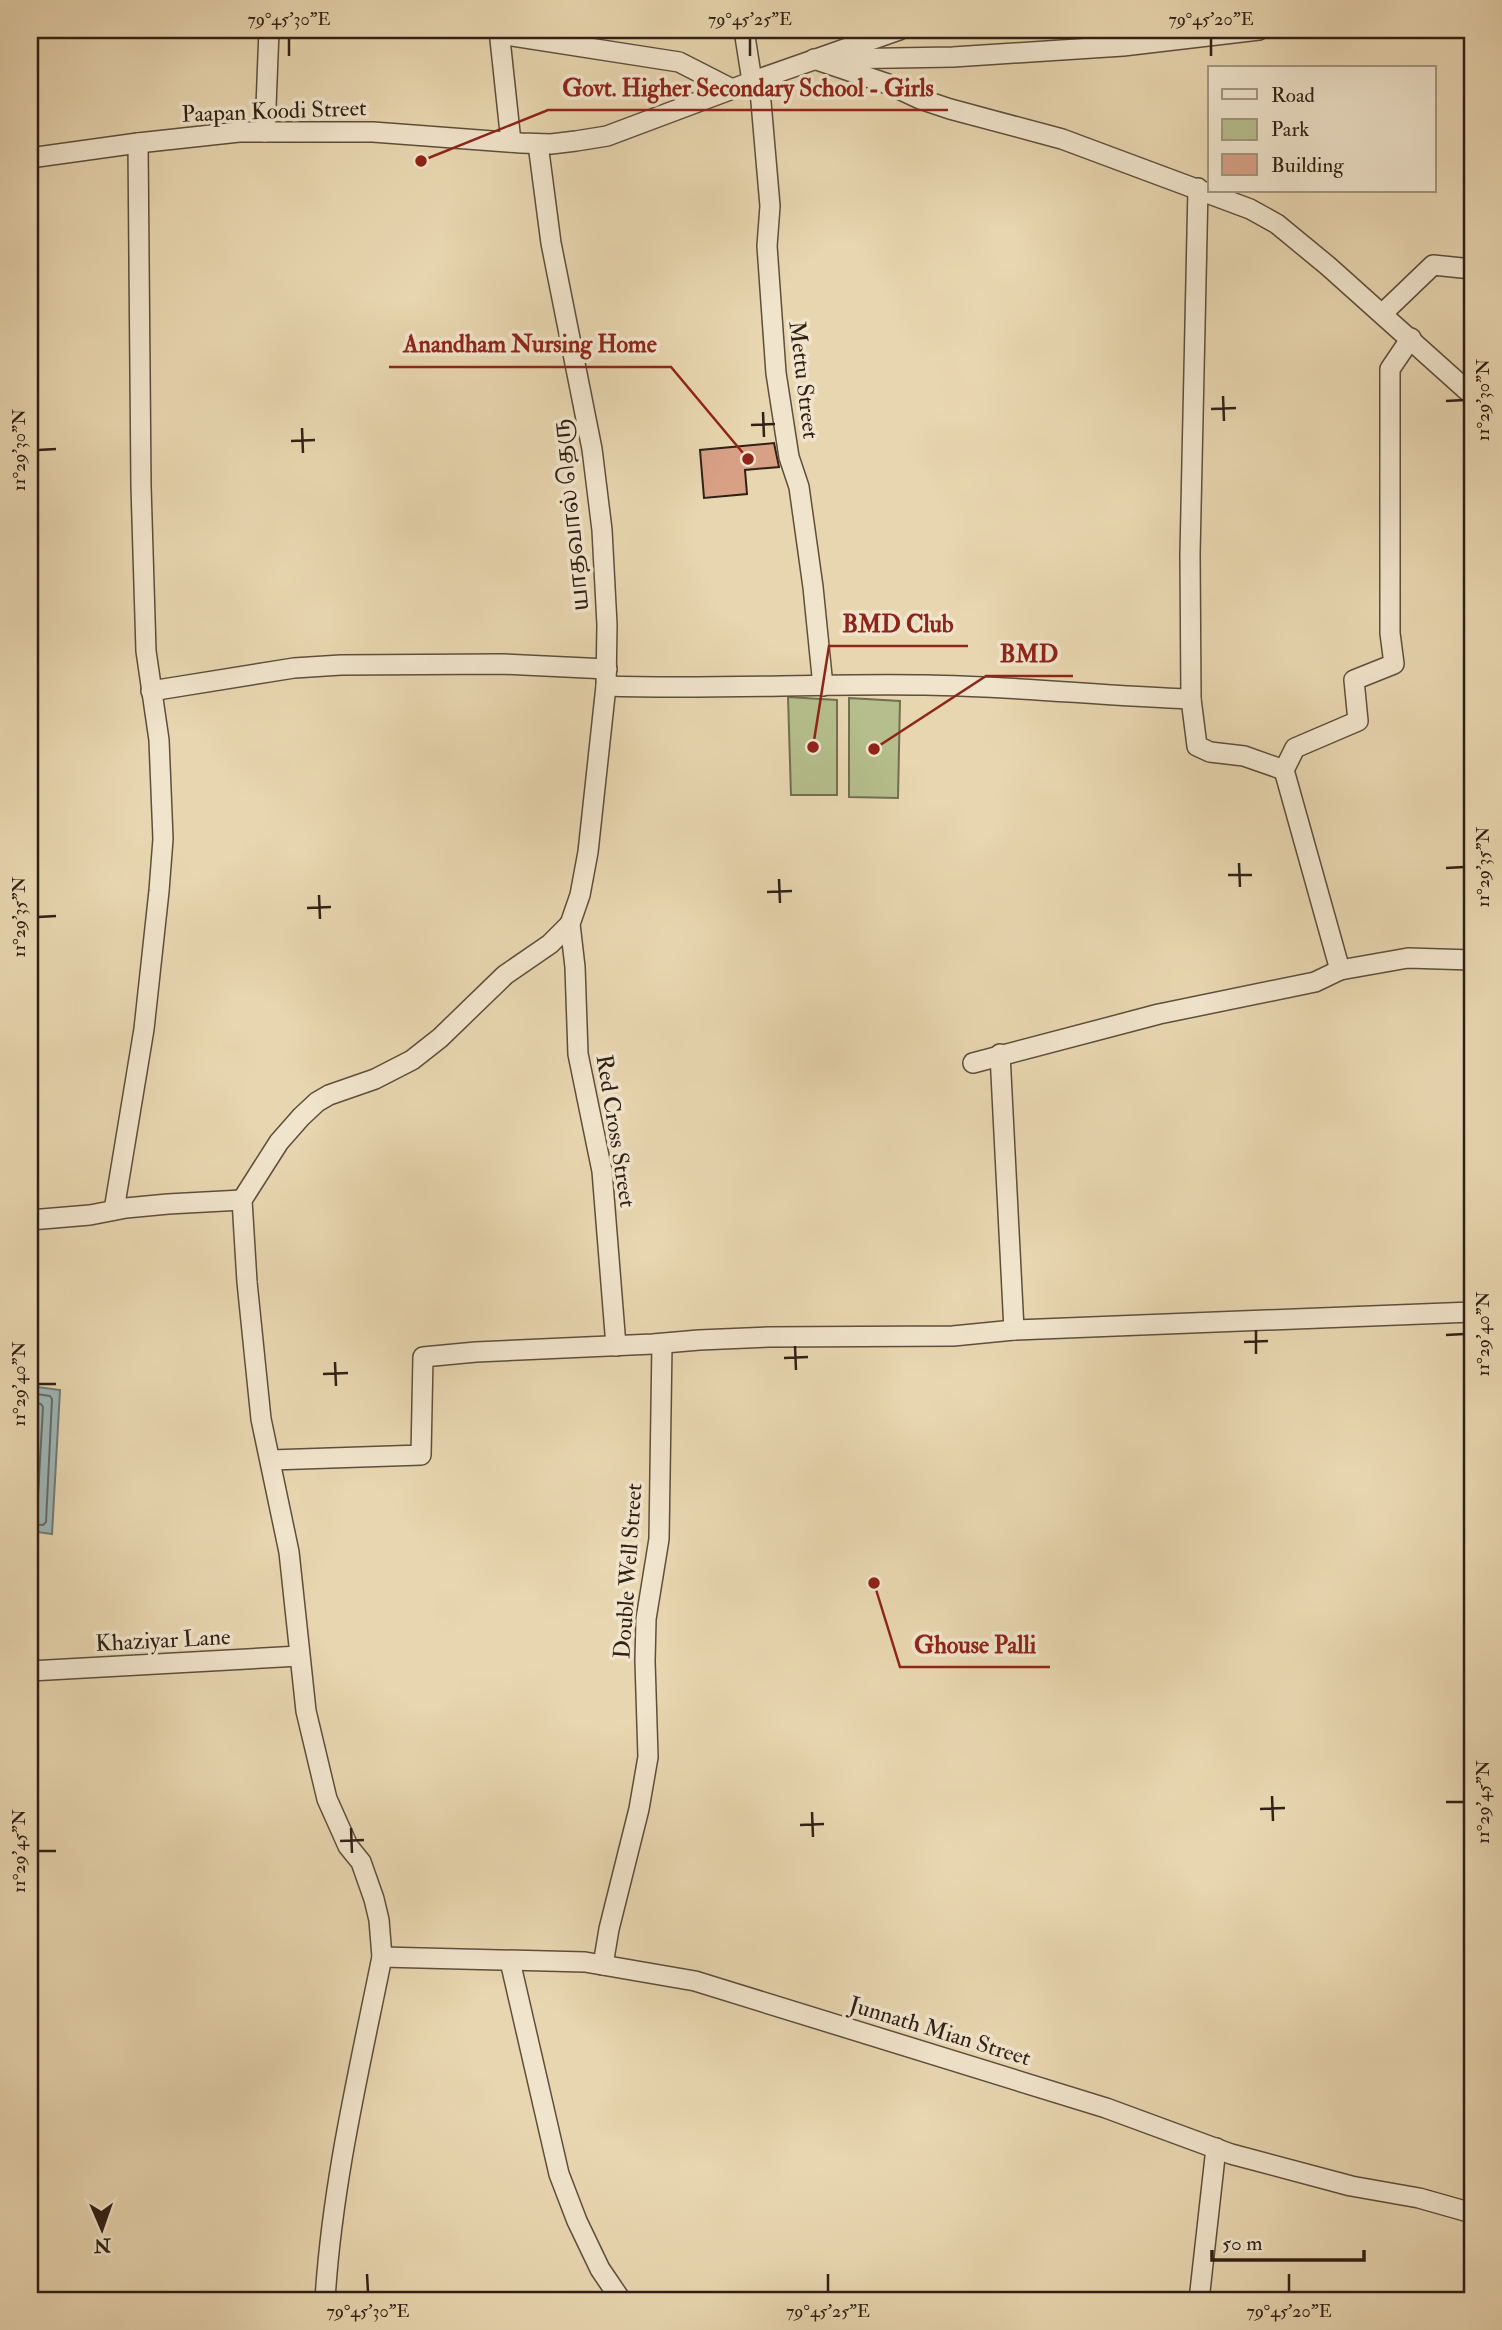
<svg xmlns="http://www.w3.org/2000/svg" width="1502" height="2330" font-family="'IM FELL Double Pica','Noto Serif Tamil',serif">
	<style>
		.green { fill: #b5be8c; stroke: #726f51; stroke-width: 2 }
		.water { fill: #9db6b7; stroke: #717a77; stroke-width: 2 }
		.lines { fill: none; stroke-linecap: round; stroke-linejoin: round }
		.shore { stroke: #666b66; stroke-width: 2 }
		.building { fill: #d8a186; stroke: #302016; stroke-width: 2 }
		.minor-casing { stroke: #5e4e3c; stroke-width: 22 }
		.minor { stroke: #f0e4cc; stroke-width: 19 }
		.ticks { fill: none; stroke: #302016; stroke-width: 2.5 }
		.labels { text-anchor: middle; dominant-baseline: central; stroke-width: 7; stroke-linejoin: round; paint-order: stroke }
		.street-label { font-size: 23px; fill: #302016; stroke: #f0e4cc }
		.leader { fill: none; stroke: #8f2418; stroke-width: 2.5 }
		.callout-dot { fill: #8f2418; stroke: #f0e4cc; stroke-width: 2.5 }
		.callout-label { font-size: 24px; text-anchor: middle; font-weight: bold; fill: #8f2418; stroke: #f0e4cc; stroke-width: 7; stroke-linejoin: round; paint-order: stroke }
		.neatline { fill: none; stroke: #302016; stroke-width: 2.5 }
		.ticks-label { font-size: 18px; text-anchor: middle; fill: #302016 }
	</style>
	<rect width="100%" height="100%" fill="#e8d6b0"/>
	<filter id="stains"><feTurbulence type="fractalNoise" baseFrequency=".00286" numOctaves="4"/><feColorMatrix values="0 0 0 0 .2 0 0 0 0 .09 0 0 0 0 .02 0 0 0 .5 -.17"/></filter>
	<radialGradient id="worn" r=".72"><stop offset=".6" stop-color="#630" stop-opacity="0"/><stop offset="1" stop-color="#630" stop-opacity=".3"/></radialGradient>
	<g class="green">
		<path d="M788,697L837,700V795H791Z"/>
		<path d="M849,698L900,701L898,798L849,797Z"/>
	</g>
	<path class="water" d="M30,1386L60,1390L52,1534L30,1531Z"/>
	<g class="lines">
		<g class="shore">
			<path d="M30,1393L50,1396L52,1399L46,1522L43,1525L30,1524"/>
			<path d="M30,1402L41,1404L43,1407L37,1513L35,1515H30"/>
		</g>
	</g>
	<path class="building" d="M774,443L779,467L745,470L747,494L704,498L700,450Z"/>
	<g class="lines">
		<defs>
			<g id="minor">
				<path d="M499,30L511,142"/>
				<path d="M744,30L752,81"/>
				<path d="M499,34L679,62L732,89"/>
				<path d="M814,59L888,84L920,99L950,109L1062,139L1250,209L1277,224L1328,266L1472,395"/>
				<path d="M836,59L953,57L1123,46L1259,30"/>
				<path d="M759,79L770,206L767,246L776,373L789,457L799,487L813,587L823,686"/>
				<path d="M265,132L269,30"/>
				<path d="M538,144L551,243L592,449L602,530L607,625L606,686L588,852L580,895L570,924L575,967L578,1054L602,1171L616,1346"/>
				<path d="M30,158L138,143L239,132H373L521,143L551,144L576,141L607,136L759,79L899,30"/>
				<path d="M1198,188L1190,554L1191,699L1197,746L1210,752L1244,756L1284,770L1295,748L1358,721L1354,680L1394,664L1390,633V369L1411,338"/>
				<path d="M1383,313L1433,265L1472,269"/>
				<path d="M606,686C712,690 819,683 925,685C1014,686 1102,696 1191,699"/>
				<path d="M151,691L294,668L341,665L502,664L607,669"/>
				<path d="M1284,770L1340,970"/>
				<path d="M1000,1054L1014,1330"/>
				<path d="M973,1063L1159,1014L1315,982L1340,970L1408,958L1472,960"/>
				<path d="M114,1210L144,1029L159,891L163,839L159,740L146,651L141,486L138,143"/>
				<path d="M30,1220L90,1215L126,1208L168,1204L242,1200"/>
				<path d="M271,1460L421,1455L423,1357L476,1352L653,1344L699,1340L769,1337L953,1336L1014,1330L1472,1312"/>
				<path d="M30,1671L299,1656"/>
				<path d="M382,1957L585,1962L695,1981L1106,2108L1231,2154L1351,2186L1419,2198L1472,2213"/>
				<path d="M510,1961L559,2174L577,2221L600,2269L621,2300"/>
				<path d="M603,1965L609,1929L639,1809L648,1757L645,1661L646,1619L659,1539L662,1344"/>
				<path d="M325,2300C332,2184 359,2071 382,1957L379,1920L374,1899L361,1862L348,1846L327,1799L306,1711L289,1552L261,1419L247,1282L242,1200L279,1142L301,1117L317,1102L329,1095L375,1079L412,1060L440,1038L505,975L550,944L570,924"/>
				<path d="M1199,2300L1216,2148"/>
			</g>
		</defs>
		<use href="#minor" class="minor-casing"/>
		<use href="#minor" class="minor"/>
	</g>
	<path class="ticks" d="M289,38V56M750,38V56M1211,38V56M1223,396L1224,421M1446,401L1464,400M1211,409L1236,408M763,412L764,437M751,425L775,424M302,428L303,453M291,441L315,440M38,450L56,449M1239,863L1240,887M1446,868L1464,867M1228,875H1252M779,879L780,903M767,892L792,891M319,895L320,919M307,908L331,907M38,917L56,916M1256,1330V1354M1446,1335L1464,1334M1244,1342L1268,1341M795,1346L796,1370M784,1358L808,1357M335,1362L336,1386M323,1374L348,1373M38,1384H56M1272,1796L1273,1821M1446,1802H1464M1260,1809L1285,1808M812,1812L813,1837M800,1825L824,1824M351,1828L352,1853M340,1841L364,1840M38,1851H56M367,2274L368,2292M828,2274V2292M1289,2274V2292"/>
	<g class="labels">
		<g class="street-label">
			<text transform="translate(274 111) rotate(-2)">Paapan Koodi Street</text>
			<text transform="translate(804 380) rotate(83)">Mettu Street</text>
			<text transform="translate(571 515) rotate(-96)">யாதவால் தெரு</text>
			<text transform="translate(616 1131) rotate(81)">Red Cross Street</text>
			<text transform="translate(628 1571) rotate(-86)">Double Well Street</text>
			<text transform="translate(163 1640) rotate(-3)">Khaziyar Lane</text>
			<text transform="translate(940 2031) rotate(17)">Junnath Mian Street</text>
		</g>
	</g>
	<path class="leader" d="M421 161L548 110H948M748 459L671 367H389M813 747L829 646H968M874 749L986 676H1073M874 1583L900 1667H1050"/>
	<g class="callout-dot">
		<circle cx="421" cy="161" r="7"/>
		<circle cx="748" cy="459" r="7"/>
		<circle cx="813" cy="747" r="7"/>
		<circle cx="874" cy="749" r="7"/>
		<circle cx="874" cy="1583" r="7"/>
	</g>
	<g class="callout-label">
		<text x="748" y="96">Govt. Higher Secondary School - Girls</text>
		<text x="530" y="352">Anandham Nursing Home</text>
		<text x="898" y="632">BMD Club</text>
		<text x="1029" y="662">BMD</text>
		<text x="975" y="1653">Ghouse Palli</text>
	</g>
	<rect width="1502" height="2330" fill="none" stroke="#e8d6b0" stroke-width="77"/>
	<rect x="1208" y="66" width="228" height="126" fill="#f0e4cc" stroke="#a39683" stroke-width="2"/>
	<rect x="1222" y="89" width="35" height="10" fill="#f0e4cc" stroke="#a39683" stroke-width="2"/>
	<text x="1271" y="102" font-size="21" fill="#302016">Road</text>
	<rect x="1222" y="119" width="35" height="21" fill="#b5be8c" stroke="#a39683" stroke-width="2"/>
	<text x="1271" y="136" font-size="21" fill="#302016">Park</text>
	<rect x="1222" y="154" width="35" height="21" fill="#d8a186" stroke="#a39683" stroke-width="2"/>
	<text x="1271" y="172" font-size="21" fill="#302016">Building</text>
	<g transform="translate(102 2229) rotate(178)" stroke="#f0e4cc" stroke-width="5" paint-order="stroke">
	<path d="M0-5L12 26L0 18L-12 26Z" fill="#302016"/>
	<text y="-10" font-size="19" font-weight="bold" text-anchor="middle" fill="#302016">N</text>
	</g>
	<path d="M1212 2250v10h152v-10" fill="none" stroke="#302016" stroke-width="3.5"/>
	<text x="1222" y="2250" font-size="21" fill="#302016" stroke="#f0e4cc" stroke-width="5" paint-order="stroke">50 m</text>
	<rect x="38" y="38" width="1426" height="2254" class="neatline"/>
	<g class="ticks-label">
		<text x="289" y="25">79°45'30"E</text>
		<text x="750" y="25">79°45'25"E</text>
		<text x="1211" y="25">79°45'20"E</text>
		<text transform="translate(1483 400) rotate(-90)" y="6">11°29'30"N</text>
		<text transform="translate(19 450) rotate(-90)" y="6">11°29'30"N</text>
		<text transform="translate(1483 867) rotate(-90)" y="6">11°29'35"N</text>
		<text transform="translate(19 917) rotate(-90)" y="6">11°29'35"N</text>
		<text transform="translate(1483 1334) rotate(-90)" y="6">11°29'40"N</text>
		<text transform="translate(19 1384) rotate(-90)" y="6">11°29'40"N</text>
		<text transform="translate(1483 1802) rotate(-90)" y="6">11°29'45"N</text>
		<text transform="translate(19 1851) rotate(-90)" y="6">11°29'45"N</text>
		<text x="368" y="2317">79°45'30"E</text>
		<text x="828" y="2317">79°45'25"E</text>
		<text x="1289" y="2317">79°45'20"E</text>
	</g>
	<rect width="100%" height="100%" filter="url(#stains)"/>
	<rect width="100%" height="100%" fill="url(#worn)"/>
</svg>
